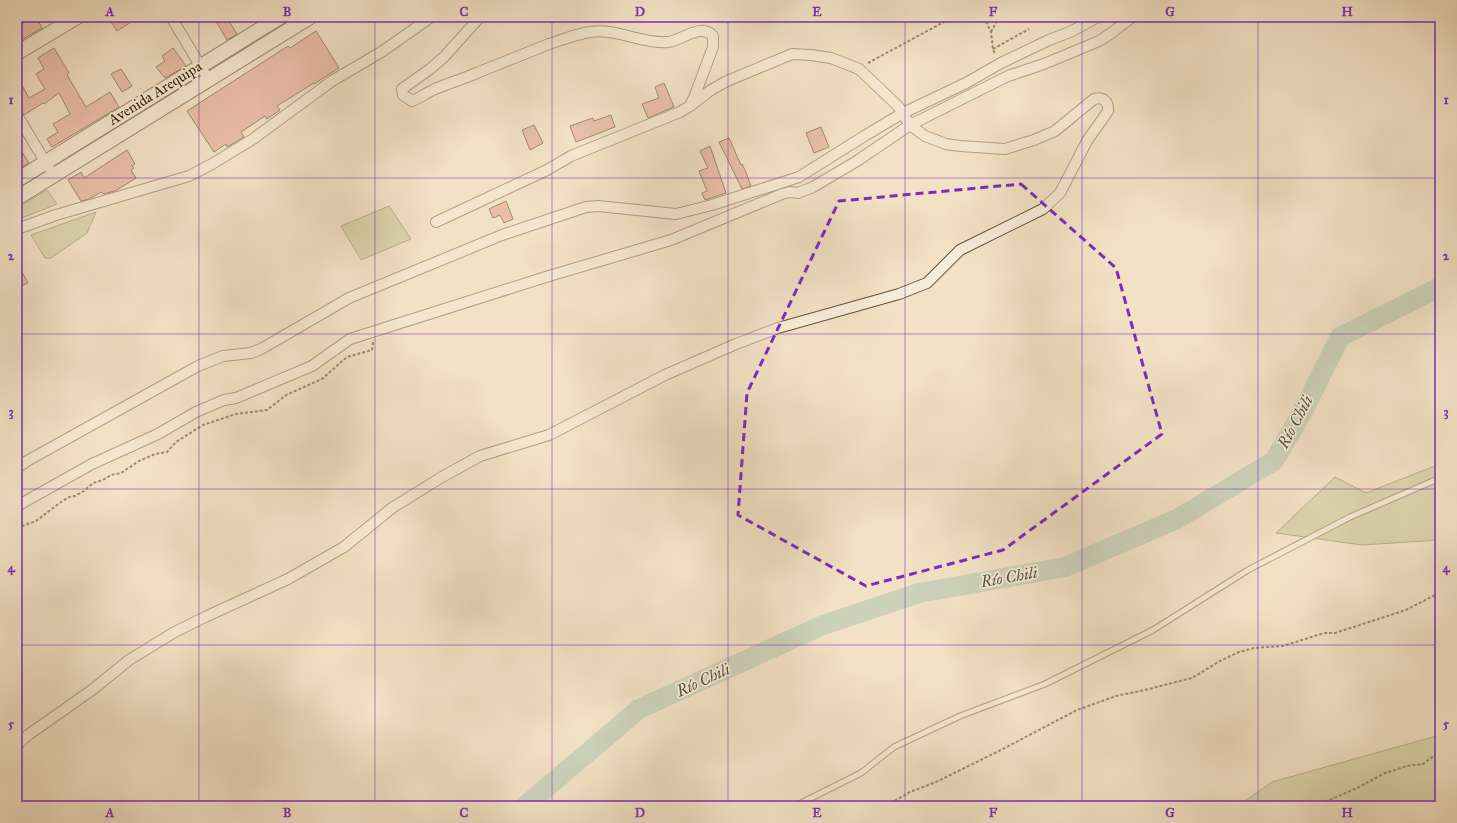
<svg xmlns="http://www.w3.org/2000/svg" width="1457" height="823" font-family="'IM FELL Great Primer',serif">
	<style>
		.green { fill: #c2c190; stroke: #7c714a }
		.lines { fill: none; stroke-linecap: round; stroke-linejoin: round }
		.river { stroke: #9dbeae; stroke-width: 20 }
		.building { fill: #e19687; stroke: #372104 }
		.service-casing { stroke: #665134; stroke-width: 7 }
		.minor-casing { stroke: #665134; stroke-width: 12 }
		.secondary-casing { stroke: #372104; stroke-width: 16 }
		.path { stroke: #372104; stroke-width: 2; stroke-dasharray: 3 2; stroke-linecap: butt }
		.service { stroke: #f7ecd9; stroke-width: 5 }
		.minor { stroke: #f7ecd9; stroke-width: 10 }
		.secondary { stroke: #f7ecd9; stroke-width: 14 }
		.marked { fill: none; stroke: #7b2cbf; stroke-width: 3; stroke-dasharray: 8 5; stroke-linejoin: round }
		.grid { fill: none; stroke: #7b2cbf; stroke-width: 1; stroke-opacity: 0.55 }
		.labels { text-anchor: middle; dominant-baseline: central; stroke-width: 3.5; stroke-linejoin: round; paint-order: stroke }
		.street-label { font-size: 15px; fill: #372104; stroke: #f7ecd9 }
		.water-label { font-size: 16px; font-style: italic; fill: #565037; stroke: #f7ecd9 }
		.neatline { fill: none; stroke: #7b2cbf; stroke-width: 1.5 }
		.grid-label { font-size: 13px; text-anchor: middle; font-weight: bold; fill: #7b2cbf }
	</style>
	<rect width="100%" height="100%" fill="#f3e1c5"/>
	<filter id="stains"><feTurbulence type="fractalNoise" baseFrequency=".005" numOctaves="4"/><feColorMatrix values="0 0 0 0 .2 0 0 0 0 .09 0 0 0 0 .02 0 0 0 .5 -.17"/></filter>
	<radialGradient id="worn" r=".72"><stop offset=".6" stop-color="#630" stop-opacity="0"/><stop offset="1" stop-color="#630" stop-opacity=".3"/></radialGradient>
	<g class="green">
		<path d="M290,17H301L223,65L220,60Z"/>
		<path d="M190,77L194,82L65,163L62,157Z"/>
		<path d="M47,190L57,204L17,220V208Z"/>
		<path d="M389,206L411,239L361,260L341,226Z"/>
		<path d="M96,212L87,233L51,258H45L31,235Z"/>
		<path d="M1440,464V540L1362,545L1276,533L1335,477L1366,493Z"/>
		<path d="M1440,735V806H1238L1272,782Z"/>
	</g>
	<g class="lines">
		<path class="river" d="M525,806L639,709L823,625L919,593L1065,567L1177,519L1274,461L1303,411L1340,337L1440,287"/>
	</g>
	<g class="building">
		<path d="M33,17H36L42,28L23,39L21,36L17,38V27Z"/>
		<path d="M108,17H139L117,31Z"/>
		<path d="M227,18L237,34L227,40L217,23Z"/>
		<path d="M316,31L339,68L314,84V83L277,106L280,110L267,119L265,116L241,132L244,137L227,147L226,144L214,152L187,111L288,46L290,48Z"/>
		<path d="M54,48L69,73L67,75L86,107L110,92L119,107L52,147L47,139L58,132L53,124L70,114L59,93L44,104L43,103L24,115L17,103V76L29,98L45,89L36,74L44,69L38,58Z"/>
		<path d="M173,48L186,66L165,78L156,67L165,61L162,56Z"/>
		<path d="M121,69L132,86L122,92L111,74Z"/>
		<path d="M664,83L674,107L648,118L642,104L659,98L655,87Z"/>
		<path d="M611,115L615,127L576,142L570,126L593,118L594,121Z"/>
		<path d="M534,125L543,143L530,150L522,130Z"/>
		<path d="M821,127L829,147L814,153L806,133Z"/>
		<path d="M729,138L741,165L742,164L745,170L751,186L742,189L719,142Z"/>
		<path d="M17,144L29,163L17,170Z"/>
		<path d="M710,146L726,193L705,200L702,193L707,191L699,171L708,168L700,151Z"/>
		<path d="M127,150L135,164L132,166L134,168L131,170L136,178L115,191L103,194L101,192L89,199L81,201L68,180L81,172L84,178Z"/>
		<path d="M506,201L513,219L504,223L500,215L493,218L489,209Z"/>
		<path d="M17,263L28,283L17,288Z"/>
	</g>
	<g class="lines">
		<defs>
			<path id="service" d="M795,806L861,773L894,747L960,716L1045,684L1153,630L1248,570L1350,517L1440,478"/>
			<g id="minor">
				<path d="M171,17L204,72"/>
				<path d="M17,115L49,168"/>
				<path d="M436,222L547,170L571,156L680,112L690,106L695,95L713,47V36C700,22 682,41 668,42C641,44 617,28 590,32C576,34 562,40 549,44C526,53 502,63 479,72C464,79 448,83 433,90C426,93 420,98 412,101L403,95L402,89L430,69L444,57L480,17"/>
				<path d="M17,229L56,215L189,176L212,164L253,139L332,81L383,51L431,17"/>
				<path d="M17,468L27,461L198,366L223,356L251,353L261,349L349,298L502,235L586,207L598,206L676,214L712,205L799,177L866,135L903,113L966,83L1001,63L1049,40L1070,32L1098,17"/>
				<path d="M17,506L92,464L158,434L196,412L224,400L236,398L312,366L350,339L549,276L671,240L782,194L790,192L798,193L813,187L857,161L910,125L1008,76L1044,64L1099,41L1113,32L1132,17"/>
				<path d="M17,745L28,735L92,690L129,660L173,633L205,617L288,579L344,547L392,508L442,477L480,456L549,435L665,375L736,344L778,328L899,294L927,283L960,250L1043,209L1060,193L1087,141L1108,111C1109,102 1103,96 1094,99L1055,131L1034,140L1005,149L960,146L946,144L925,136L910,125L898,106L859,69L831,58L811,55L792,54L725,82L711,90L690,106"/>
			</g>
			<g id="secondary">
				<path d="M17,53L77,17"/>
				<path d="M17,180L280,17"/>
				<path d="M17,198L310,17"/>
			</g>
		</defs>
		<use href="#service" class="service-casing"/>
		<use href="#minor" class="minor-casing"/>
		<use href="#secondary" class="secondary-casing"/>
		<g class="path">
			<path d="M984,17L991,32L993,49L995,54"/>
			<path d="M991,32L999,17"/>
			<path d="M993,49L1029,29"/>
			<path d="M868,63L953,17"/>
			<path d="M17,528L36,521L61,502L69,497L75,496L84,491L93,483L103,480L111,475L121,473L139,461L155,454L167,452L176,442L203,425L236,414L267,410L286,395L322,379L347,357L372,350L373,342"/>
			<path d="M859,806H869"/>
			<path d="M886,806L910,792L936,782L999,751L1077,710L1116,696L1145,690L1192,678L1220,661L1239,652L1254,648L1283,646L1324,633H1335L1406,610L1431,597L1440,593"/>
			<path d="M1316,806L1359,787L1385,773L1407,766L1423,764L1436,754L1440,753"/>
		</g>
		<use href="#service" class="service"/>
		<use href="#minor" class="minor"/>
		<use href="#secondary" class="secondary"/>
	</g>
	<path d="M0 0H1457V823H0ZM1021,184L1116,268L1162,434L1003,550L866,586L738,515L747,393L839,201Z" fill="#f3e1c5" fill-opacity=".55" fill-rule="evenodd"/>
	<path class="marked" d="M1021,184L1116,268L1162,434L1003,550L866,586L738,515L747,393L839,201Z"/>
	<path class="grid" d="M199,17V806M375,17V806M552,17V806M728,17V806M905,17V806M1082,17V806M1258,17V806M17,178H1440M17,334H1440M17,489H1440M17,645H1440"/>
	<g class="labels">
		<g class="street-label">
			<text transform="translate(155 93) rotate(-32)">Avenida Arequipa</text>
		</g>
		<g class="water-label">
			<text transform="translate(1295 422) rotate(-62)">Río Chili</text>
			<text transform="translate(1009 577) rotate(-10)">Río Chili</text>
			<text transform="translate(703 680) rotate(-25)">Río Chili</text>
		</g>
	</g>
	<rect width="1457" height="823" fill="none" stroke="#f3e1c5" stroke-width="44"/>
	<rect x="22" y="22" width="1413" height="779" class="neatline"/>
	<g class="grid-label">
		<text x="110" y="16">A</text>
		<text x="287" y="16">B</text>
		<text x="464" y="16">C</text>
		<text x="640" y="16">D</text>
		<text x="817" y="16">E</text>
		<text x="993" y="16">F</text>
		<text x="1170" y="16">G</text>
		<text x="1347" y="16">H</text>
		<text x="11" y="104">1</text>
		<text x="1446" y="104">1</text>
		<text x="11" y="260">2</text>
		<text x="1446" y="260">2</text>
		<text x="11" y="416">3</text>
		<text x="1446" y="416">3</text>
		<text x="11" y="572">4</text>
		<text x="1446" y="572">4</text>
		<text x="11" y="728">5</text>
		<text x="1446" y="728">5</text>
		<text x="110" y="817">A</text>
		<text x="287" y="817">B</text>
		<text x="464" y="817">C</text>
		<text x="640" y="817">D</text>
		<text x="817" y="817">E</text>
		<text x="993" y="817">F</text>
		<text x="1170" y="817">G</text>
		<text x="1347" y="817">H</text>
	</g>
	<rect width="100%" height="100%" filter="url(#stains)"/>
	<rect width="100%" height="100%" fill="url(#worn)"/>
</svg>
